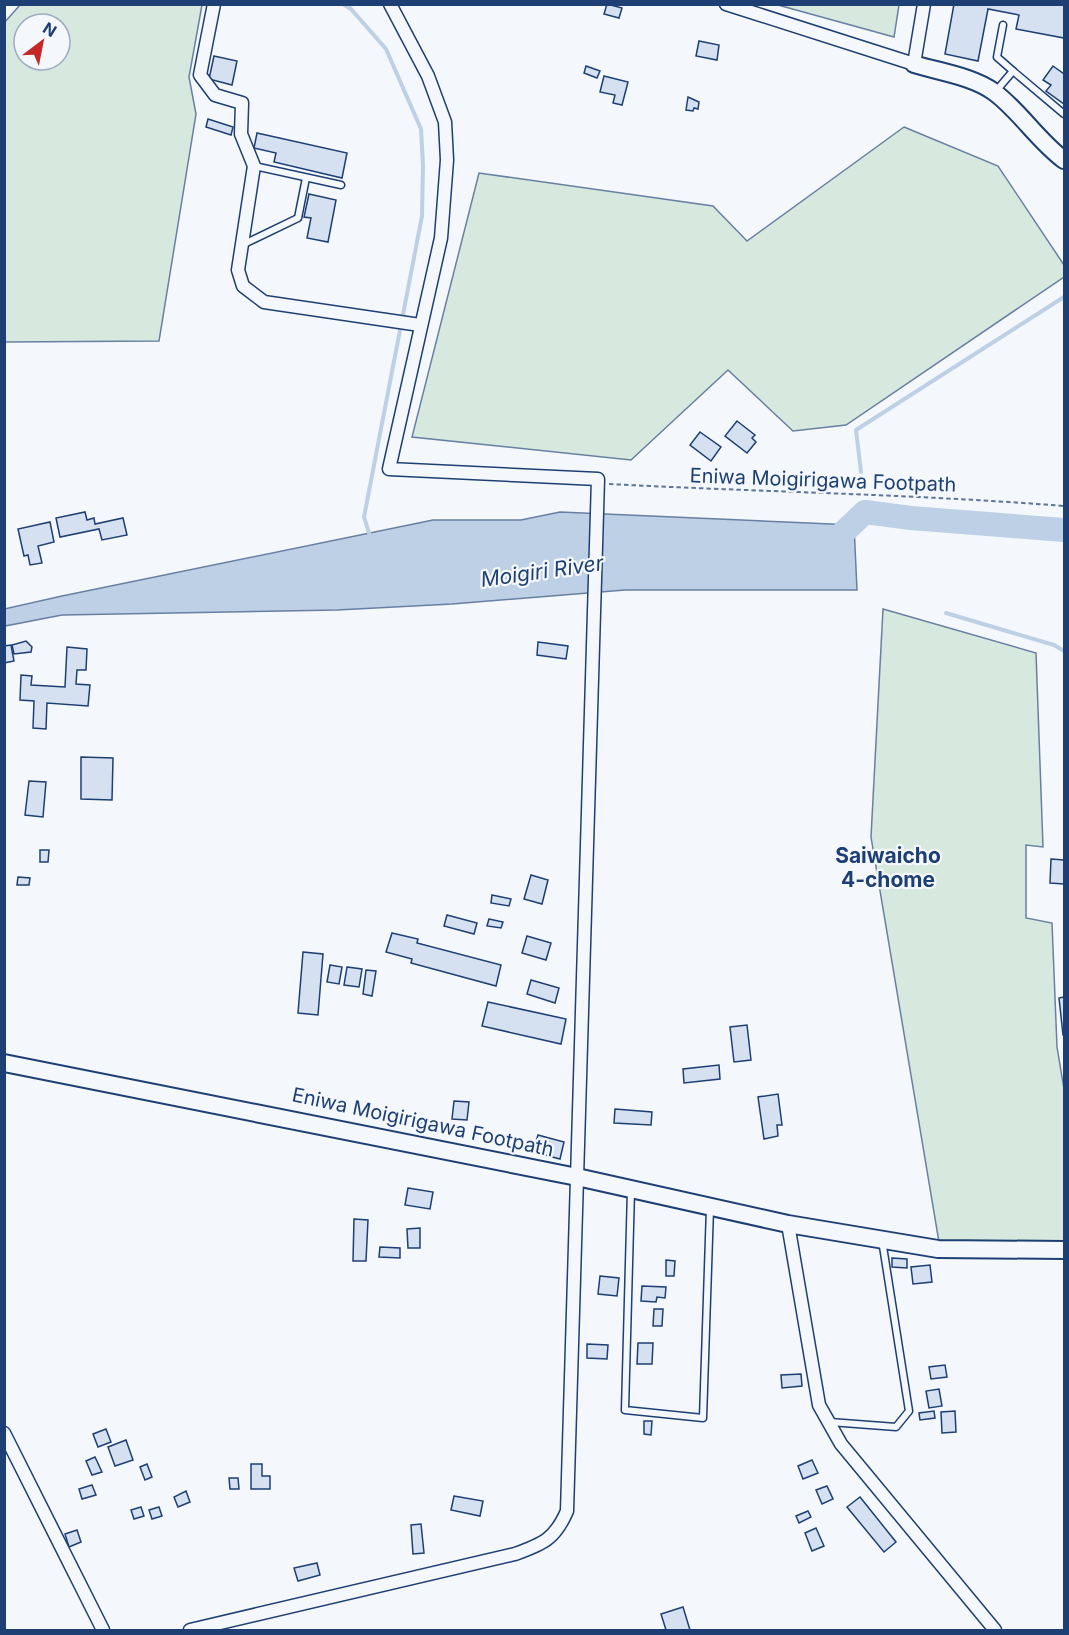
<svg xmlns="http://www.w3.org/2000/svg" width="1069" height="1635" font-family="Inter,sans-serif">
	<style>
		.green { fill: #d7e8df; stroke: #687fa3; stroke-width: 1.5; fill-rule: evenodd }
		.water { fill: #bed0e5; stroke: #687fa3; stroke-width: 1.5 }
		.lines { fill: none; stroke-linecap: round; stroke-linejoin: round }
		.stream { stroke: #bed0e5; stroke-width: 4 }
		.river { stroke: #bed0e5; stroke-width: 24 }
		.building { fill: #d5e0f0; stroke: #1d3f73; stroke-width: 1.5 }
		.lane-casing { stroke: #1d3f73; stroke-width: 9 }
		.street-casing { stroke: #1d3f73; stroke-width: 15 }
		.secondary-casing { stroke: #1d3f73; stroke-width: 20 }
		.path { stroke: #5e769c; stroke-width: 2; stroke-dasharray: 4.5 3; stroke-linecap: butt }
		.lane { stroke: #f4f7fb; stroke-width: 6 }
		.street { stroke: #f4f7fb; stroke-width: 12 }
		.secondary { stroke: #f4f7fb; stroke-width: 16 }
		.labels { text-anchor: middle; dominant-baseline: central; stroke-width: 4.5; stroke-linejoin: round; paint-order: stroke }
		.street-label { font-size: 20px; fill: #1d3f73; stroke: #f4f7fb }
		.water-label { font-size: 21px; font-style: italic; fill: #1d3f73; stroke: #f4f7fb }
		.neighbourhood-label { font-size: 21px; font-weight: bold; fill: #1d3f73; stroke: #f4f7fb }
	</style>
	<rect width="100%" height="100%" fill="#f4f7fb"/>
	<g class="green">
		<path d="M20,5H202L189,77L196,114L159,341L5,342L4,23ZM24,24H60V60H24Z"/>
		<path d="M778,5H899L894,37Z"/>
		<path d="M904,127L998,166L1064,265V277L846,425L793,431L728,370L631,460L412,437L479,173L713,206L747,241Z"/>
		<path d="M883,609L1036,653L1043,847L1026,845V918L1052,923L1057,1047L1064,1089V1241L939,1242L871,837Z"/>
	</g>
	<path class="water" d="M560,512L854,525L857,590H625L452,604L337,610L62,615L5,626L4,609L62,596L433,520H521Z"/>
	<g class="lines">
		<g class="stream">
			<path d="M343,4L351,9L386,49L421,129L423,165L422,216L364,517L370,536"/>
			<path d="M861,472L856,430L1064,297"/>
			<path d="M946,613L1054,645L1064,651"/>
		</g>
		<path class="river" d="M829,546L865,512L911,518L1064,530"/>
	</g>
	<g class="building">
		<path d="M607,4L622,8L619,18L604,14Z"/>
		<path d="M954,4H1064V38L1016,29L1019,15L988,9L978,61L945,54Z"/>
		<path d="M699,41L719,45L717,60L696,56Z"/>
		<path d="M214,56L237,61L232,85L209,79Z"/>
		<path d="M586,66L600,71L597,78L584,73Z"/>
		<path d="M1053,66L1064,74V104L1046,91L1051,85L1043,80Z"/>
		<path d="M604,76L628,82L622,105L613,103L615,95L600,92Z"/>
		<path d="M688,97L699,102L698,109L694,108L693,111L686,110Z"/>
		<path d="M208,119L233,127L231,135L206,127Z"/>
		<path d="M257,133L347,153L342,178L274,162L276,153L254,148Z"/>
		<path d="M309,194L336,200L328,242L307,238L311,218L304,217Z"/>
		<path d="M737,421L755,435L752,438L756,442L747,453L725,436Z"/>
		<path d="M700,432L721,447L711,461L690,445Z"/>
		<path d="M85,512L87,520L94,518L95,524L123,518L127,535L102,540L99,529L60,537L56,518Z"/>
		<path d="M50,522L54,542L38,546L42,563L30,565L28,555L24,556L18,529Z"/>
		<path d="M26,641L32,647L31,652L14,654L12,645Z"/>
		<path d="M538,642L568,646L566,659L537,655Z"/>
		<path d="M11,645L14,661L4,663V646Z"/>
		<path d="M67,647L87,649L86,670H77L76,684L90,685L88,706L47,703L46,729L33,728L34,701L20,700L21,675L32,676L31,685L65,687Z"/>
		<path d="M81,757L113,758L112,800L81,799Z"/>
		<path d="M29,781L46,782L43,817L25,815Z"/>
		<path d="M40,850H49L48,862H40Z"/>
		<path d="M1051,859L1064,860V884L1050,883Z"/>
		<path d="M531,875L548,880L542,904L524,899Z"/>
		<path d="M18,877L30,878L29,885H17Z"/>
		<path d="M492,895L511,899L509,906L491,903Z"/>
		<path d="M447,915L477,923L474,934L444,926Z"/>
		<path d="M489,919L503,922L501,928L487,926Z"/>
		<path d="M392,933L418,939L417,943L501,965L496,986L411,963L412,959L386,952Z"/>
		<path d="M527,936L551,943L546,960L522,953Z"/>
		<path d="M303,952L323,954L318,1015L298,1013Z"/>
		<path d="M330,965L342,967L339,984L327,982Z"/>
		<path d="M347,967L362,969L359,987L344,985Z"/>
		<path d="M366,970L376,971L372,996L363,994Z"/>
		<path d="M531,980L559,988L555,1003L527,994Z"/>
		<path d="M1064,997V1035H1063L1059,998Z"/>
		<path d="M488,1002L566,1019L561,1044L482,1026Z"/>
		<path d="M747,1025L751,1060L734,1062L730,1027Z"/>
		<path d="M719,1065L720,1079L684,1083L683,1069Z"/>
		<path d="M778,1094L782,1125H777L778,1136L764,1139L758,1097Z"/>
		<path d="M454,1101L469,1102L467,1120L452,1119Z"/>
		<path d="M615,1109L652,1112L651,1125L614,1123Z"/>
		<path d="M421,1121L439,1125L437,1133L419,1128Z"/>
		<path d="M538,1135L564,1142L560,1159L533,1152Z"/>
		<path d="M408,1188L433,1192L430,1209L405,1205Z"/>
		<path d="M354,1219L368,1220L366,1261H353Z"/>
		<path d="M420,1228V1248H408L407,1229Z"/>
		<path d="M380,1247L400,1248V1258L379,1257Z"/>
		<path d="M892,1258L907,1259V1268L892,1267Z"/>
		<path d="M666,1260L675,1261L674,1276H666Z"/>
		<path d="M930,1265L932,1282L913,1284L911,1267Z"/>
		<path d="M600,1276L619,1278L617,1296L598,1294Z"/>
		<path d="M642,1286L666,1287L665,1298L657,1297L656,1302L641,1301Z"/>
		<path d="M654,1309H663L662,1326H653Z"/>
		<path d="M638,1343H653L652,1364H637Z"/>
		<path d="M587,1344L608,1345L607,1359L587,1358Z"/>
		<path d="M945,1365L947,1377L931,1379L929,1367Z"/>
		<path d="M801,1374L802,1386L782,1388L781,1375Z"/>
		<path d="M939,1389L942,1406L929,1408L926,1391Z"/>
		<path d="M934,1411L935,1418L920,1420L919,1413Z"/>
		<path d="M955,1411L956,1432L942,1433L941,1412Z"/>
		<path d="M644,1421H652L651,1435L644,1434Z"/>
		<path d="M106,1429L111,1442L98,1447L93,1434Z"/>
		<path d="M126,1440L133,1460L115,1466L108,1447Z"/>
		<path d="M95,1457L102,1472L92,1475L86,1461Z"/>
		<path d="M812,1460L818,1473L803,1479L798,1466Z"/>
		<path d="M147,1464L152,1477L145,1480L140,1467Z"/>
		<path d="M251,1464H262V1476H270V1489H251Z"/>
		<path d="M229,1478H238L239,1489H230Z"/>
		<path d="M92,1485L96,1495L82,1499L79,1489Z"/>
		<path d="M827,1486L833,1499L822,1504L816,1490Z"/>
		<path d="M186,1491L190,1502L178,1507L174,1497Z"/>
		<path d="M454,1496L483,1501L480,1516L451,1510Z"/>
		<path d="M860,1497L896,1542L884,1552L847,1507Z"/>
		<path d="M141,1507L144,1516L134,1519L131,1510Z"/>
		<path d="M159,1507L162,1516L152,1519L149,1510Z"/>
		<path d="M808,1511L811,1517L799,1523L796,1516Z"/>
		<path d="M421,1524L424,1553L413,1554L411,1525Z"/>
		<path d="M816,1528L824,1546L812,1551L805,1533Z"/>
		<path d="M77,1530L81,1542L69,1547L65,1534Z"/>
		<path d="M317,1563L320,1575L298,1581L294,1568Z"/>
		<path d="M683,1607L690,1630H666L661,1614Z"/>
	</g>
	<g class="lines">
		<defs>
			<g id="lane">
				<path d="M1013,71L1064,114"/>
				<path d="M996,91L1013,71L997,57L1003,25"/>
				<path d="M254,166L341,185"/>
				<path d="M242,245L298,218L306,178"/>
				<path d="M631,1190L625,1410L703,1418L710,1208"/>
				<path d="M830,1422L896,1427L909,1411L882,1240"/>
			</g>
			<g id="street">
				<path d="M214,4L200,75L215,95L242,103L241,134L254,166L238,270L243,286L264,302L420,325"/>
				<path d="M726,4L914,64L924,4"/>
				<path d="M788,1224L819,1405L841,1444L995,1630"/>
				<path d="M4,1433L103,1630"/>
				<path d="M190,1630L515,1554C543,1544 555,1539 567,1511L598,479L389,469L441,238L447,160L445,122L428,76L390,4"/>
			</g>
			<g id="secondary">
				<path d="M914,64C939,72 972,76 994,92C1019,110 1038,141 1064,160"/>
				<path d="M4,1063L577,1177L788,1224L938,1249L1064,1250"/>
			</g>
		</defs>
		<use href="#lane" class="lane-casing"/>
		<use href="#street" class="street-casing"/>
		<use href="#secondary" class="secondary-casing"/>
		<path class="path" d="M609,484C761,492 913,494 1064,506"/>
		<use href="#lane" class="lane"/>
		<use href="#street" class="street"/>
		<use href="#secondary" class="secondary"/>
	</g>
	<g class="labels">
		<g class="street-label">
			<text transform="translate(823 480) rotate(2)">Eniwa Moigirigawa Footpath</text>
			<text transform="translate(423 1122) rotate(12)">Eniwa Moigirigawa Footpath</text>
		</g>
		<g class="water-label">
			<text transform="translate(542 571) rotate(-8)">Moigiri River</text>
		</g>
		<g class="neighbourhood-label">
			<text x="888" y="855">Saiwaicho<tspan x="888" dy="24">4-chome</tspan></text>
		</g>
	</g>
	<rect width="1069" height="1635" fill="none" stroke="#1d3f73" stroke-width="12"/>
	<g transform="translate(42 42) rotate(32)"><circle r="28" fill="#f4f7fb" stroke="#9eadc5" stroke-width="1.5"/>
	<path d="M0-4.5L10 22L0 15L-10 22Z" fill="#c62828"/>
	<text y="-9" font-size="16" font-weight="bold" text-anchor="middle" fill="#1d3f73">N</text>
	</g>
</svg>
